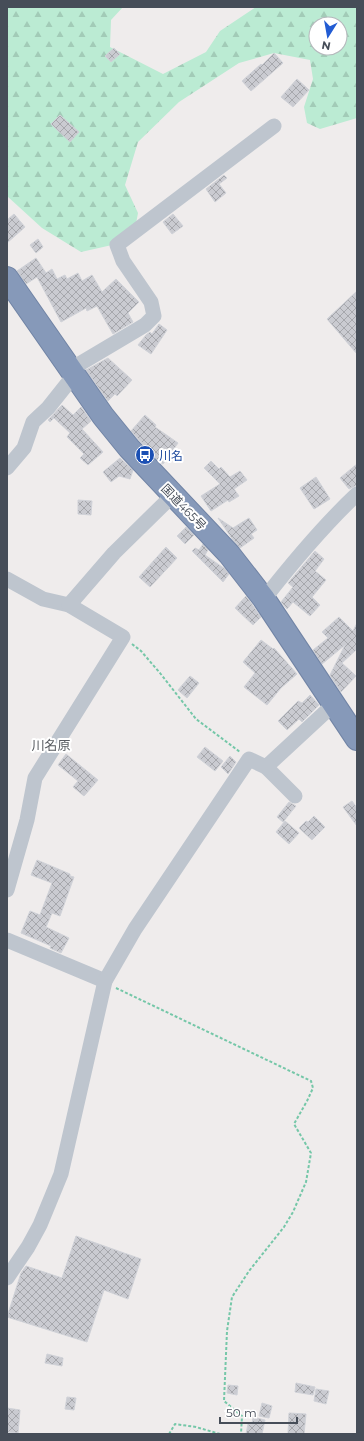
<svg xmlns="http://www.w3.org/2000/svg" width="364" height="1441" font-family="Montserrat,'Noto Sans JP',sans-serif">
	<style>
		.forest { fill: url(#forest-firs); fill-rule: evenodd }
		.building { fill: url(#building-cross-hatch); stroke: #d0d2d8 }
		.lines { fill: none; stroke-linecap: round; stroke-linejoin: round }
		.highway-casing { stroke: #7184a5; stroke-width: 24 }
		.path { stroke: #75c7a8; stroke-width: 2; stroke-dasharray: 3 2; stroke-linecap: butt }
		.minor { stroke: #bec5ce; stroke-width: 15 }
		.highway { stroke: #8699b9; stroke-width: 22 }
		.labels { text-anchor: middle; dominant-baseline: central; stroke-width: 4; stroke-linejoin: round; paint-order: stroke }
		.transit-label { font-size: 12px; fill: #164399; stroke: #fff; text-anchor: start }
		.street-label { font-size: 12px; fill: #464d58; stroke: #fff }
		.neighbourhood-label { font-size: 13px; fill: #595c61; stroke: #fff }
	</style>
	<defs>
		<pattern id="forest-firs" width="22" height="20" patternUnits="userSpaceOnUse"><rect width="22" height="20" fill="#bbebd3"/><path d="M5 1l3.5 6h-7zM16 11l3.5 6h-7z" fill="#a2cbb7"/></pattern>
		<pattern id="building-cross-hatch" width="8" height="8" patternUnits="userSpaceOnUse"><rect width="8" height="8" fill="#cacbd1"/><path d="M0 0l8 8M0 8l8-8" fill="none" stroke="#a6a7ac"/></pattern>
	</defs>
	<rect width="100%" height="100%" fill="#efecec"/>
	<path class="forest" d="M7,7H123L111,20L110,47L163,74L206,52L220,31L256,7H357V118L320,129L307,123L304,107L313,79L310,60L274,53L239,63L179,102L138,142L125,185L138,213L135,229L112,245L81,252L42,228L7,196ZM316,24H340V48H316Z"/>
	<g class="building">
		<path d="M114,48L120,54L111,62L105,56Z"/>
		<path d="M274,53L283,63L251,91L242,81L261,64L262,65Z"/>
		<path d="M297,79L309,90L293,107L281,97Z"/>
		<path d="M60,115L79,132L70,142L51,124Z"/>
		<path d="M224,175L227,178L219,184L226,193L215,202L206,189Z"/>
		<path d="M14,214L25,227L7,243V220Z"/>
		<path d="M173,214L183,226L172,234L163,222Z"/>
		<path d="M38,239L43,247L36,253L30,245Z"/>
		<path d="M36,258L46,273L52,269L57,279L65,275L67,279L78,273L82,281L92,275L102,292L116,279L139,302L128,313L133,322L113,334L97,306L87,311L86,308L61,322L37,277L26,284L17,271Z"/>
		<path d="M357,291V354L327,319Z"/>
		<path d="M159,324L167,330L151,354L138,345L146,335L150,332L152,334Z"/>
		<path d="M108,358L132,380L117,396L115,394L108,401L86,370Z"/>
		<path d="M62,405L73,415L81,407L91,421L82,429L103,452L88,465L80,458L84,454L67,437L70,433L54,418L50,422L48,420Z"/>
		<path d="M145,415L156,425L155,427L178,443L163,464L157,460L131,431Z"/>
		<path d="M120,458L133,470L130,479L119,476L111,482L103,472Z"/>
		<path d="M211,461L219,469L221,467L230,477L240,471L247,480L234,489L239,496L229,502L228,500L211,511L201,496L220,484L204,468Z"/>
		<path d="M357,464V485L349,489L340,478Z"/>
		<path d="M316,477L330,499L314,509L300,488Z"/>
		<path d="M78,500L92,501L91,515L78,514Z"/>
		<path d="M218,518L233,528L249,518L257,530L251,534L254,538L240,548L233,540Z"/>
		<path d="M186,527L194,535L185,544L177,536Z"/>
		<path d="M203,544L208,550L205,555L225,569L229,574L223,582L192,551L195,548L199,550Z"/>
		<path d="M166,547L177,558L150,587L139,577Z"/>
		<path d="M315,551L324,559L315,571L326,580L312,597L320,605L310,616L293,602L287,609L281,602L293,587L288,583Z"/>
		<path d="M246,596L261,617L253,625L235,608Z"/>
		<path d="M339,617L353,631L357,623V649L342,663L356,676L341,692L330,675L345,645L322,664L313,650L328,638L322,632Z"/>
		<path d="M261,640L273,649L274,648L297,674L281,688L267,705L244,687L255,673L243,662Z"/>
		<path d="M190,676L199,683L187,698L178,690Z"/>
		<path d="M310,695L319,705L302,722L299,719L287,730L278,721L298,701L302,703Z"/>
		<path d="M205,747L223,761L215,771L197,757Z"/>
		<path d="M66,754L98,780L84,796L73,787L78,781L58,765Z"/>
		<path d="M230,756L236,762L228,774L221,767Z"/>
		<path d="M352,801L357,808V826L343,807Z"/>
		<path d="M289,802L296,806L283,822L277,817Z"/>
		<path d="M314,816L325,827L312,840L299,828L306,821L308,822Z"/>
		<path d="M285,821L299,833L289,844L276,832Z"/>
		<path d="M37,860L70,874V876L74,877L60,916L52,913L46,927L69,938L61,953L50,948L51,946L21,933L30,911L40,915L52,883L31,875Z"/>
		<path d="M76,1236L141,1259L128,1299L104,1290L87,1342L7,1317L21,1273L26,1266L62,1278Z"/>
		<path d="M47,1354L63,1358L62,1366L45,1363Z"/>
		<path d="M296,1383L315,1387L313,1395L295,1392Z"/>
		<path d="M228,1385L238,1386L237,1395L227,1393Z"/>
		<path d="M316,1389L329,1391L326,1404L314,1401Z"/>
		<path d="M67,1397L76,1398L74,1410L65,1409Z"/>
		<path d="M262,1403L272,1406L269,1418L259,1416Z"/>
		<path d="M7,1408L20,1410L18,1433L7,1432Z"/>
		<path d="M289,1413L306,1414L304,1434H288Z"/>
		<path d="M253,1417L265,1420L262,1434H246L248,1424H252Z"/>
	</g>
	<g class="lines">
		<defs>
			<path id="highway" d="M7,278L103,416L129,448L229,554L264,599L357,739"/>
		</defs>
		<use href="#highway" class="highway-casing"/>
		<g class="path">
			<path d="M132,644L141,651L160,673L196,719L240,752"/>
			<path d="M116,988L311,1081L313,1088L307,1101L294,1124L311,1153L306,1182L293,1212L284,1227L249,1271L232,1297L227,1331L224,1401L242,1416L241,1434"/>
			<path d="M169,1434L175,1424L196,1427L220,1434"/>
		</g>
		<g class="minor">
			<path d="M71,369L145,325L154,316L151,302L123,261L117,245L274,126"/>
			<path d="M7,468L24,448L33,422L48,408L75,374"/>
			<path d="M7,579L43,599L69,605L123,637L35,778L27,820L7,890"/>
			<path d="M264,599C293,562 323,526 357,494"/>
			<path d="M69,605L114,553L173,495"/>
			<path d="M266,767L295,796"/>
			<path d="M7,940L105,981"/>
			<path d="M7,1278L28,1247L40,1225L61,1174L105,981L135,929L249,759L266,767L333,705"/>
		</g>
		<use href="#highway" class="highway"/>
	</g>
	<defs>
		<symbol id="bus-disc" viewBox="-11 -11 22 22"><circle r="9.5" fill="#1a4fb4" stroke="#fff"/><path d="M-5-6H5V4H4V6H2V4H-2V6H-4V4H-5ZM-3.5-4V0h7V-4ZM-3.5 1.2v1.5H-2V1.2ZM2 1.2v1.5H3.5V1.2Z" fill="#fff"/></symbol>
	</defs>
	<g fill-rule="evenodd">
		<use href="#bus-disc" x="134" y="444" width="22" height="22"/>
	</g>
	<g class="labels">
		<g class="transit-label">
			<text x="159" y="455">川名</text>
		</g>
		<g class="street-label">
			<text transform="translate(184 507) rotate(46)">国道465号</text>
		</g>
		<g class="neighbourhood-label">
			<text x="51" y="745">川名原</text>
		</g>
	</g>
	<rect width="364" height="1441" fill="none" stroke="#464d58" stroke-width="16"/>
	<g transform="translate(328 36) rotate(191)"><circle r="19" fill="#ffffff" stroke="#b5b8bc"/>
	<path d="M0-3L7 15L0 10L-7 15Z" fill="#225cd3"/>
	<text y="-6" font-size="11" font-weight="bold" text-anchor="middle" fill="#464d58">N</text>
	</g>
	<path d="M220 1417v6h77v-6" fill="none" stroke="#464d58" stroke-width="2"/>
	<text x="226" y="1417" font-size="12" fill="#464d58" stroke="#ffffff" stroke-width="3" paint-order="stroke">50 m</text>
</svg>
